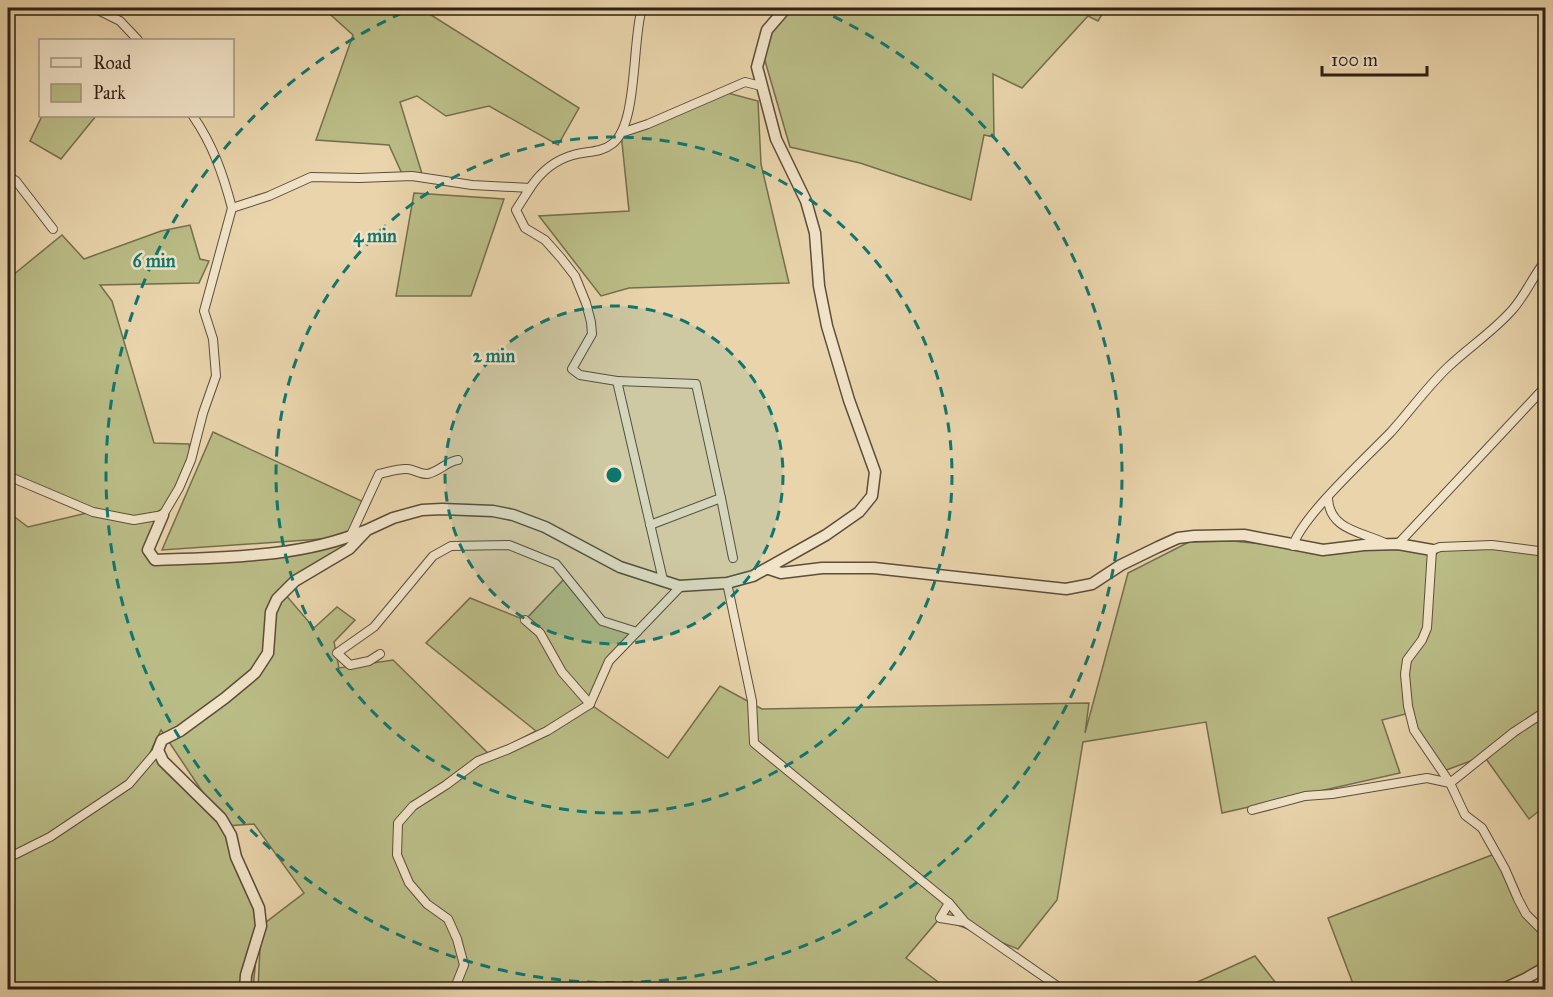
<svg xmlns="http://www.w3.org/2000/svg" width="1553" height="997" font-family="'IM FELL Great Primer',serif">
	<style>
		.green { fill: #babc86; stroke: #746e4e; stroke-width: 1.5; fill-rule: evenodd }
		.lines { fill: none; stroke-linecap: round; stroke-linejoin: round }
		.minor-casing { stroke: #5d4d3a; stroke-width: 10 }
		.tertiary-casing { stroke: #5d4d3a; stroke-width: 13 }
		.minor { stroke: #f1e3c8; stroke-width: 8 }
		.tertiary { stroke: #f1e3c8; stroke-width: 10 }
		.ring { fill: none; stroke: #0f766e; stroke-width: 3; stroke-dasharray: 10 8 }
		.centre { fill: #0f766e; stroke: #f1e3c8; stroke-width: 3 }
		.ring-label { font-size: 18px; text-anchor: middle; font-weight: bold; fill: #0f766e; stroke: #f1e3c8; stroke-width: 5; stroke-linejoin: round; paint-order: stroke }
	</style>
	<rect width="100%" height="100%" fill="#e9d4ab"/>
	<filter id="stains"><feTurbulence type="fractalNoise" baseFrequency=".00333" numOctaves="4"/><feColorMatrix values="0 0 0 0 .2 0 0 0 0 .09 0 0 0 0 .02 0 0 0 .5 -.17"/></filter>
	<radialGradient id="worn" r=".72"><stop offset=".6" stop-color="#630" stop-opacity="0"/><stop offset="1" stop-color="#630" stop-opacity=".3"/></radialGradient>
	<g class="green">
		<path d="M323,8H420L579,108L558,145L489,106L446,116L417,96L400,102L423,177L403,176L389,145L316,140L353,35Z"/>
		<path d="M786,8H1106L1098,21L1088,16L1022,88L993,74L994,137L984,135L971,200L860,163L790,147L761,47Z"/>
		<path d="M724,92L758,101L761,164L789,283L629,288L601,296L539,216L629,211L621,133Z"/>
		<path d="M42,116H96L61,159L30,141Z"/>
		<path d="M414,193L504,199L471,296H396Z"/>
		<path d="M190,225L200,259L209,261L199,283L100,285L112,301L154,443L189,444L191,460L148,550L156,560L253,555L359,538L284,593L314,628L337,607L355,620L334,642L339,668L393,660L490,755L536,731L426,643L470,598L525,620L566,577L602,621L637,632L609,661L590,704L668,758L720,686L762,709L1089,703L1085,733L1128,573L1189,542L1233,541L1323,550L1503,549L1545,555V806L1529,819L1484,756L1441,772L1409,713L1382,720L1400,773L1222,813L1206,722L1083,742L1057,900L1018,949L940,918L906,958L949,990L258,989L261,926L304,893L254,824L226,826L260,915L253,989H8V512L28,527L91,512L8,476V279L62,235L84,259L161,231ZM161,730L216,812L158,750L148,757Z"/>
		<path d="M213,432L366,503L350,537L162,550Z"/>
		<path d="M1497,853L1518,899L1545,940V963L1497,989H1355L1328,918Z"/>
		<path d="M1255,956L1279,987L1274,990L1182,989Z"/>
	</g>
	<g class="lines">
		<defs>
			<g id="minor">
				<path d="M94,8L120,21L138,40"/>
				<path d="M193,116C213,145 223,174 232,208"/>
				<path d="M621,133L648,124L745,82L761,86"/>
				<path d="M8,176L16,181L53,229"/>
				<path d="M530,188L516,210L525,228L545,240L561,258L575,276L586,303L591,322L592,334L572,369L580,375L617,381"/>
				<path d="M8,476L93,512L134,520L163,515L179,488L191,460L203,413L216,376L213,339L204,311L232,208L269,196L311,177L359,178L412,176L472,185L530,188C540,173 555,160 573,155C585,151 601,153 612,144C638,126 632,40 642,8"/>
				<path d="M721,498L733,558"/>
				<path d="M1328,499C1330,531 1364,532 1387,544"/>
				<path d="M650,525L721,498L696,384L617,381L663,580"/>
				<path d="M350,537L379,474C389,472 398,468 408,469C415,470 420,474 427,474C439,472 447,461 458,460"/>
				<path d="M1398,544L1546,386"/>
				<path d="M1293,546C1301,517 1368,456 1391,432C1410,411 1427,387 1448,367C1469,347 1494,331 1513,309C1526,294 1533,276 1546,260"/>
				<path d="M1546,552L1492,545L1440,547L1432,550L1427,628L1422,640L1407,660L1405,674L1408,706L1414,730L1450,783L1465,815L1482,828L1505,869L1518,899L1526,914L1546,934"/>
				<path d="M727,583L752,701L754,743L949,903"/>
				<path d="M525,620L540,633L562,672L590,704"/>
				<path d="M380,654L369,661L350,665L337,653L374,627L433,556L451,546L509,545L556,564L602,621L637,632"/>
				<path d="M1252,810L1305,796L1332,794L1427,778L1450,783L1514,732L1546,711"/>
				<path d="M8,858L50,837L129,784L158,750"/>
				<path d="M965,922L949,903L940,918L965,922L1063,990"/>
				<path d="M454,990L464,965L457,939L448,919L427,904L409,883L397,855L398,823L413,806L446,785L478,761L509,749L547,731L590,704L609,661L681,586"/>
			</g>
			<g id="tertiary">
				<path d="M163,515L148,550L155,560C225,557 299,558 364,531"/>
				<path d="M769,569L781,573L822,568H874L1066,589L1092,584L1121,565L1158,547L1178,538L1194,536L1244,535L1323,550L1364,545L1398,544L1432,550"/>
				<path d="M245,990L246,975L261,926L259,908L236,857L231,835L221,818L163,761L158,750L162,740L180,731L225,698L255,673L268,653L271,612L277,599L295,581L349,549L367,530L393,518L422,510L442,509L493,511L513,515L545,527L620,567L679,586L727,583L753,576L826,535L859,512L872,496L875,472L849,400L827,326L819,286L815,233L806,201L776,139L757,67L767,30L786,8"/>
				<path d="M1501,990L1525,979L1546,967"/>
			</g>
		</defs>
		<use href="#minor" class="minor-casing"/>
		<use href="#tertiary" class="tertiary-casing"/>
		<use href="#minor" class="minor"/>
		<use href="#tertiary" class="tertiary"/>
	</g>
	<circle cx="614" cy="475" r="169" fill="#0f766e" fill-opacity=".12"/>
	<g class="ring">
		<circle cx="614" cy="475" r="169"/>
		<circle cx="614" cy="475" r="338"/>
		<path d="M817 9A508 508 0 1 1 411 9"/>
	</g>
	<circle cx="614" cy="475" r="9" class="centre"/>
	<g class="ring-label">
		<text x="375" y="242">4 min</text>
		<text x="154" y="267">6 min</text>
		<text x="494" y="362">2 min</text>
	</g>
	<rect width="1553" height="997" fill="none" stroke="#e9d4ab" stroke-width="30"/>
	<rect x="9" y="9" width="1535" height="979" fill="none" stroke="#2e2015" stroke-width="3"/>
	<rect x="15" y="15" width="1523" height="967" fill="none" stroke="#2e2015" stroke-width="1.5"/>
	<rect x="39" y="39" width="195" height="78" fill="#f1e3c8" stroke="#a39580" stroke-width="1.5"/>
	<rect x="51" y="58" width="30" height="9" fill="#f1e3c8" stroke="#a39580" stroke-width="1.5"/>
	<text x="93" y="69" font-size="18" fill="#2e2015">Road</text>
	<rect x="51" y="84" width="30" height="18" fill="#babc86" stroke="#a39580" stroke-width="1.5"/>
	<text x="93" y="99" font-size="18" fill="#2e2015">Park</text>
	<path d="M1322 66v9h105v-9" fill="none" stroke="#2e2015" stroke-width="3"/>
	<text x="1331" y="66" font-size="18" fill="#2e2015" stroke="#f1e3c8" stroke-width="4.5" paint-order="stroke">100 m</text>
	<rect width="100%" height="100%" filter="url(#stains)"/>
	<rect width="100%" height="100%" fill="url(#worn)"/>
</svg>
